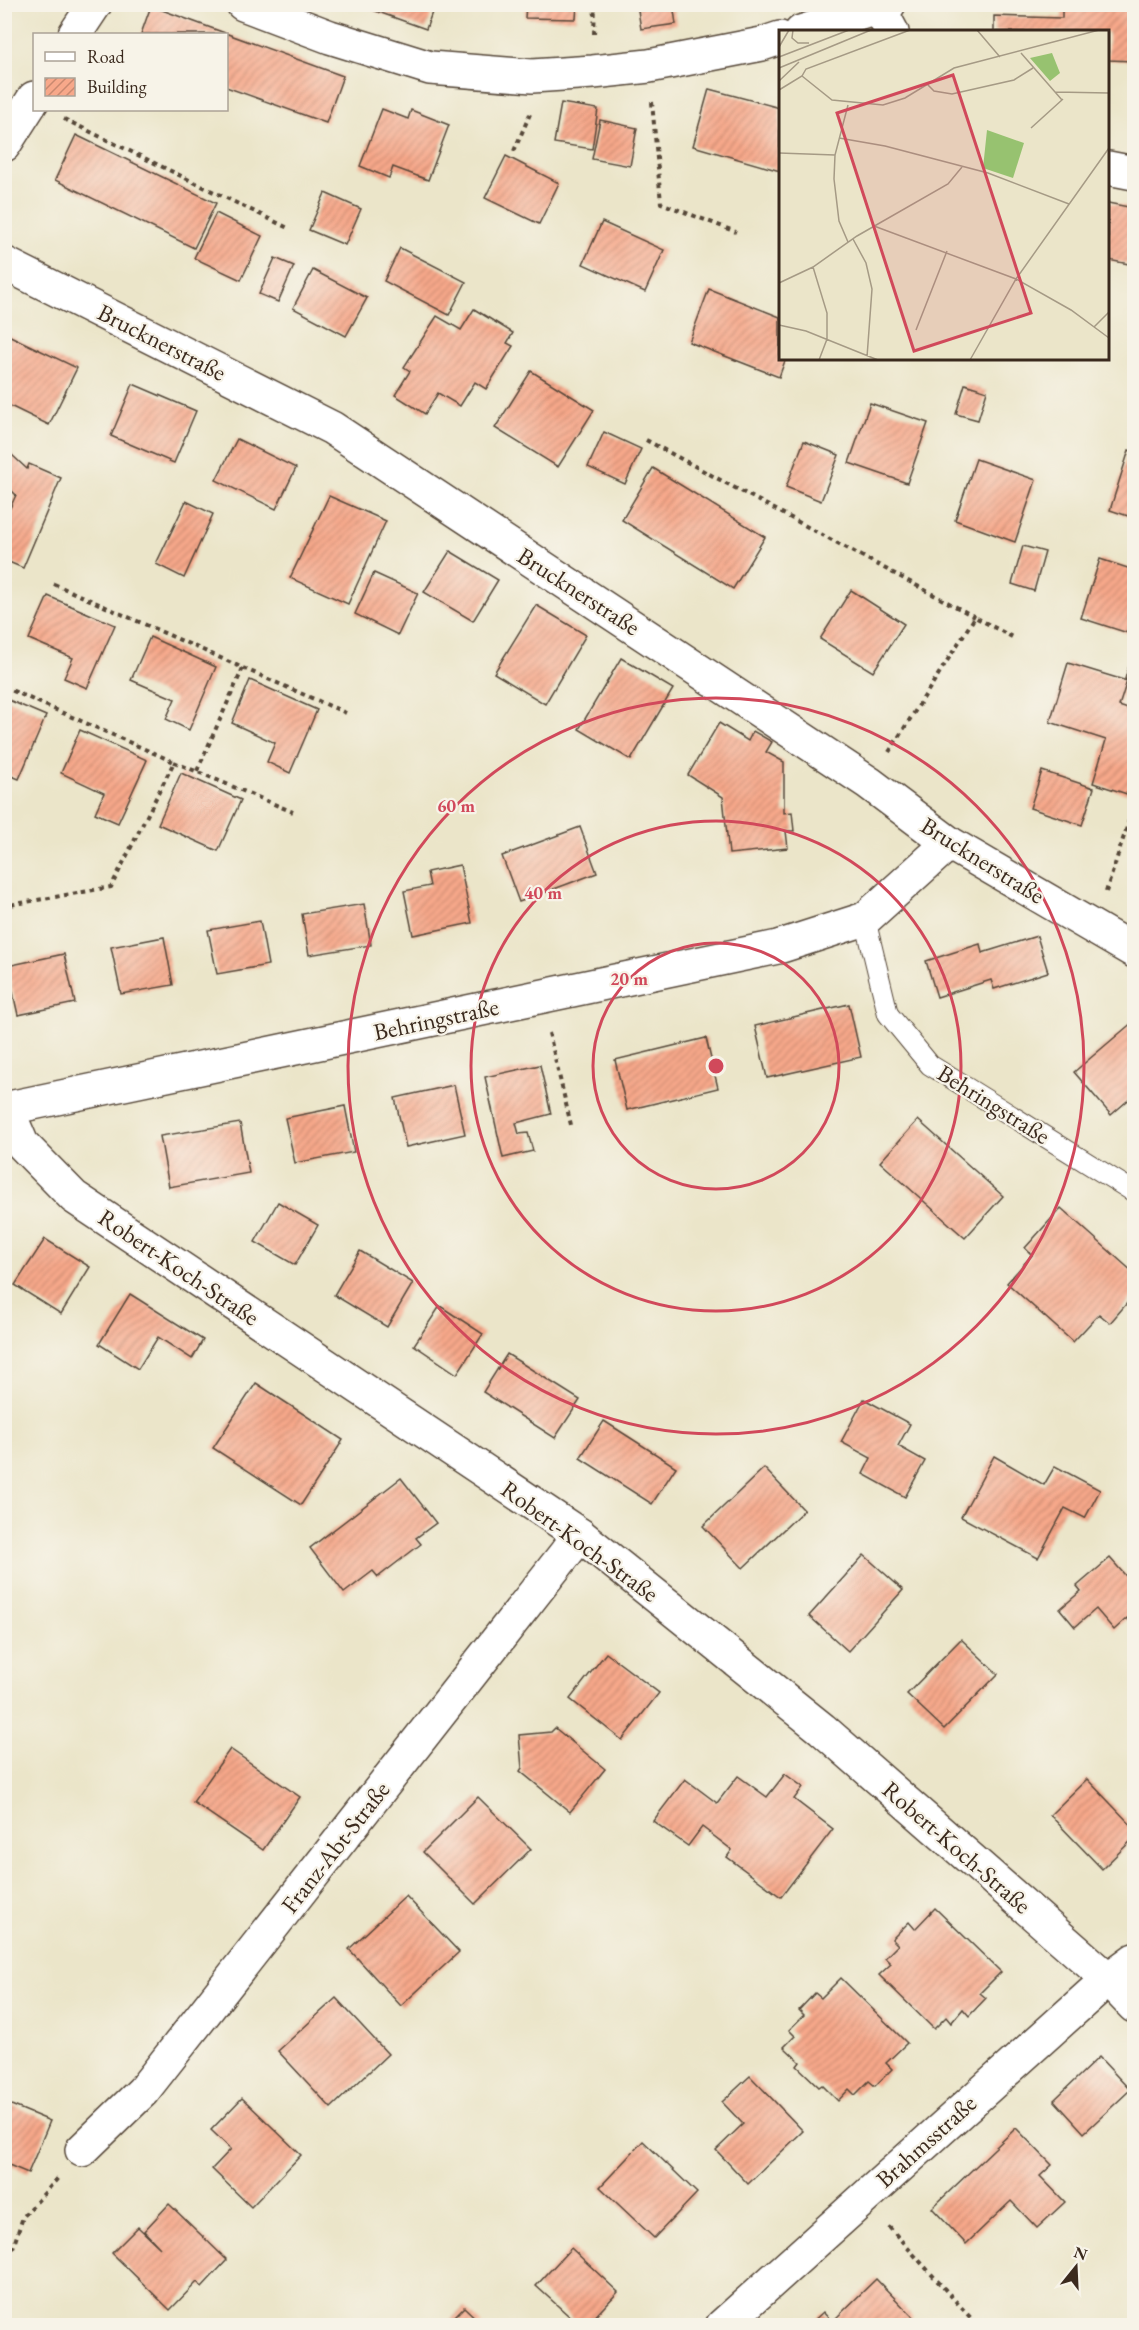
<svg xmlns="http://www.w3.org/2000/svg" width="1139" height="2330" font-family="'EB Garamond',serif">
	<style>
		.building { fill: url(#building-hatch) }
		.lines { fill: none; stroke-linecap: round; stroke-linejoin: round }
		.service-casing { stroke: #554638; stroke-width: 22 }
		.minor-casing { stroke: #554638; stroke-width: 36 }
		.path { stroke: #554638; stroke-width: 4; stroke-dasharray: 4.5 4.5; stroke-linecap: butt }
		.service { stroke: #fff; stroke-width: 20 }
		.minor { stroke: #fff; stroke-width: 33 }
		.ring { fill: none; stroke: #d1495b; stroke-width: 3 }
		.labels { text-anchor: middle; dominant-baseline: central; stroke-width: 4.5; stroke-linejoin: round; paint-order: stroke }
		.street-label { font-size: 24px; fill: #3b2a1e; stroke: #f7f3e8 }
		.inset-road { fill: none; stroke: #a59a85; stroke-width: 1.5 }
		.view { fill: #d1495b; fill-opacity: 0.15; stroke: #d1495b; stroke-width: 3 }
		.inset-edge { fill: none; stroke: #3b2a1e; stroke-width: 3 }
		.centre { fill: #d1495b; stroke: #f7f3e8; stroke-width: 3 }
		.ring-label { font-size: 18px; text-anchor: middle; font-weight: bold; fill: #d1495b; stroke: #f7f3e8; stroke-width: 4.5; stroke-linejoin: round; paint-order: stroke }
	</style>
	<defs>
		<pattern id="building-hatch" width="6" height="6" patternUnits="userSpaceOnUse" patternTransform="scale(1.5)"><rect width="6" height="6" fill="#f7a88a"/><path d="M-1 1l2-2M0 6l6-6M5 7l2-2" fill="none" stroke="#c98970"/></pattern>
	</defs>
	<rect width="100%" height="100%" fill="#f7f3e8"/>
	<filter id="ink" filterUnits="userSpaceOnUse"><feTurbulence type="fractalNoise" baseFrequency=".0167" numOctaves="2"/><feDisplacementMap in="SourceGraphic" scale="12" xChannelSelector="R" yChannelSelector="G"/><feConvolveMatrix kernelMatrix="1 2 1 2 8 2 1 2 1" color-interpolation-filters="sRGB"/></filter>
	<filter id="wash" filterUnits="userSpaceOnUse"><feTurbulence type="fractalNoise" baseFrequency=".008" numOctaves="4" result="noise"/><feDisplacementMap in="SourceGraphic" scale="24" xChannelSelector="R" yChannelSelector="G"/><feGaussianBlur stdDeviation="1.35" result="paint"/><feColorMatrix in="noise" values="0 0 0 0 0 0 0 0 0 0 0 0 0 0 0 0 0 1.4 0 .05"/><feComposite in="paint" operator="in"/></filter>
	<g filter="url(#wash)">
		<rect width="100%" height="100%" fill="#ebe5c9"/>
		<g id="blocks">
			<g class="building">
				<path d="M356,4H435L426,29Z"/>
				<path d="M526,4H577L576,19L525,18Z"/>
				<path d="M637,4H673L676,24L641,29Z"/>
				<path d="M1062,5L1134,8V61L1108,60V32H994V16L1062,18Z"/>
				<path d="M151,6L343,76L326,123L226,87V34H141Z"/>
				<path d="M709,89L780,108V171L693,146Z"/>
				<path d="M561,103L598,109L592,149L554,143Z"/>
				<path d="M382,109L408,119L411,110L449,125L428,180L393,167L389,178L360,166Z"/>
				<path d="M600,120L637,128L630,166L592,159Z"/>
				<path d="M76,135L216,203L194,248L55,180Z"/>
				<path d="M506,156L559,183L539,224L485,198Z"/>
				<path d="M325,193L361,209L345,245L309,230Z"/>
				<path d="M1108,203L1134,208V265L1108,260Z"/>
				<path d="M216,213L262,236L241,280L194,258Z"/>
				<path d="M602,222L664,250L645,292L583,264Z"/>
				<path d="M400,248L466,282L449,315L384,281Z"/>
				<path d="M275,258L294,266L278,302L259,294Z"/>
				<path d="M313,270L367,298L346,336L293,308Z"/>
				<path d="M709,289L780,317V358H786L779,377L689,342Z"/>
				<path d="M474,309L513,333L507,343L513,346L486,389L475,382L460,406L438,393L425,414L395,395L410,371L404,367L437,316L461,330Z"/>
				<path d="M4,333L77,368L49,425L4,403Z"/>
				<path d="M531,371L594,410L558,467L495,428Z"/>
				<path d="M133,384L196,411L174,463L111,436Z"/>
				<path d="M965,384L987,391L978,420L956,414Z"/>
				<path d="M870,403L928,423L907,483L849,463Z"/>
				<path d="M604,432L641,449L625,484L588,467Z"/>
				<path d="M237,439L296,468L276,509L216,480Z"/>
				<path d="M804,441L839,455L821,501L786,487Z"/>
				<path d="M1129,450L1134,452V518L1110,510Z"/>
				<path d="M12,455L27,469L29,464L61,478L23,568L4,560V521L16,495L5,484V462Z"/>
				<path d="M976,459L1036,480L1015,542L955,520Z"/>
				<path d="M653,468L765,537L733,589L622,520Z"/>
				<path d="M329,496L386,521L348,604L290,578Z"/>
				<path d="M186,501L213,514L184,578L156,564Z"/>
				<path d="M1023,546L1045,552L1034,591L1012,584Z"/>
				<path d="M450,551L498,580L473,621L424,592Z"/>
				<path d="M1100,559L1134,570V635L1081,618Z"/>
				<path d="M374,573L418,593L398,635L355,614Z"/>
				<path d="M851,590L904,624L873,672L820,639Z"/>
				<path d="M48,596L115,625L87,688L64,678L73,658L29,639Z"/>
				<path d="M536,605L586,635L545,704L494,673Z"/>
				<path d="M150,637L216,667L189,730L166,719L175,699L131,680Z"/>
				<path d="M1134,649V682L1125,679Z"/>
				<path d="M621,658L673,689L631,760L579,729Z"/>
				<path d="M1068,663L1127,681L1119,706L1134,711V770L1127,794L1093,783L1106,740L1050,722Z"/>
				<path d="M250,680L317,710L290,773L267,762L275,743L232,723Z"/>
				<path d="M4,698L46,716L19,779L4,773Z"/>
				<path d="M719,723L748,741L753,731L772,742L766,752L784,762V813L792,812L794,831H786L788,848L729,854L723,797L688,775Z"/>
				<path d="M80,730L147,760L118,823L95,813L104,793L61,773Z"/>
				<path d="M1042,771L1094,788L1082,825L1030,808Z"/>
				<path d="M181,773L241,800L218,851L158,824Z"/>
				<path d="M580,827L597,873L519,902L502,856Z"/>
				<path d="M460,865L472,923L413,935L404,891L430,886L427,872Z"/>
				<path d="M364,904L371,945L309,955L302,914Z"/>
				<path d="M260,921L268,965L217,974L208,930Z"/>
				<path d="M1037,936L1048,972L994,989L991,980L937,997L926,961L980,944L982,953Z"/>
				<path d="M164,937L173,985L121,994L111,947Z"/>
				<path d="M64,954L75,1003L18,1015L7,966Z"/>
				<path d="M849,1004L861,1057L767,1078L755,1026Z"/>
				<path d="M1134,1021V1095L1111,1115L1074,1072Z"/>
				<path d="M706,1038L718,1088L627,1110L615,1060Z"/>
				<path d="M540,1065L551,1114L516,1123L519,1134L528,1133L533,1151L503,1158L485,1077Z"/>
				<path d="M454,1085L465,1134L406,1147L395,1098Z"/>
				<path d="M345,1106L354,1152L295,1163L285,1118Z"/>
				<path d="M918,1120L1003,1196L965,1238L880,1162Z"/>
				<path d="M240,1123L249,1173L169,1187L160,1136Z"/>
				<path d="M278,1202L318,1225L295,1265L255,1242Z"/>
				<path d="M1061,1208L1134,1273V1295L1110,1323L1099,1314L1073,1342L1007,1283L1032,1255L1025,1248Z"/>
				<path d="M45,1239L90,1267L61,1314L15,1285Z"/>
				<path d="M360,1251L413,1283L387,1327L334,1295Z"/>
				<path d="M130,1294L203,1340L192,1359L158,1337L138,1369L99,1344Z"/>
				<path d="M440,1306L483,1334L457,1374L414,1345Z"/>
				<path d="M507,1354L580,1400L555,1438L483,1392Z"/>
				<path d="M256,1383L343,1440L301,1505L213,1448Z"/>
				<path d="M864,1399L910,1424L898,1446L925,1461L905,1497L863,1474L871,1458L841,1442Z"/>
				<path d="M604,1421L676,1467L652,1504L580,1458Z"/>
				<path d="M994,1456L1044,1485L1055,1466L1100,1490L1085,1518L1065,1508L1038,1558L961,1517Z"/>
				<path d="M764,1468L804,1510L743,1568L703,1526Z"/>
				<path d="M401,1478L436,1523L416,1538L421,1544L378,1577L373,1571L344,1593L310,1548Z"/>
				<path d="M864,1555L903,1590L848,1651L809,1616Z"/>
				<path d="M1110,1558L1132,1583L1134,1581V1626L1127,1618L1114,1630L1096,1609L1075,1627L1060,1609L1081,1591L1077,1586Z"/>
				<path d="M961,1639L998,1674L944,1729L907,1694Z"/>
				<path d="M606,1653L659,1693L622,1740L570,1699Z"/>
				<path d="M555,1728L605,1769L570,1812L520,1771L522,1768L519,1735L551,1732Z"/>
				<path d="M230,1749L300,1797L263,1850L193,1802Z"/>
				<path d="M785,1774L803,1787L794,1799L833,1829L781,1897L727,1857L732,1850L702,1827L688,1846L653,1821L685,1779L717,1803L738,1776L767,1797Z"/>
				<path d="M1087,1779L1134,1828V1838L1102,1869L1050,1815Z"/>
				<path d="M478,1797L531,1849L475,1904L423,1852Z"/>
				<path d="M406,1896L459,1952L401,2006L349,1949Z"/>
				<path d="M935,1908L1001,1972L980,1993L986,1998L969,2016L963,2009L951,2023L946,2017L934,2029L879,1975L891,1964L885,1958L898,1945L892,1939L909,1922L915,1929Z"/>
				<path d="M841,1978L907,2043L886,2063L892,2069L875,2086L869,2081L855,2095L849,2089L838,2101L822,2085L819,2087L797,2066L800,2062L784,2047L795,2036L789,2030L804,2015L799,2010L815,1993L821,1998Z"/>
				<path d="M336,1998L388,2054L331,2108L278,2051Z"/>
				<path d="M1099,2057L1130,2090L1084,2133L1054,2100Z"/>
				<path d="M750,2076L803,2131L748,2184L716,2150L743,2124L722,2102Z"/>
				<path d="M242,2098L301,2155L251,2207L212,2169L231,2149L211,2130Z"/>
				<path d="M4,2102L50,2121L28,2173L4,2163Z"/>
				<path d="M1016,2128L1052,2165L1040,2176L1065,2202L1037,2228L1011,2201L966,2244L932,2208Z"/>
				<path d="M643,2141L697,2193L654,2238L600,2187Z"/>
				<path d="M169,2204L227,2260L202,2287L197,2282L170,2310L112,2253L138,2227L160,2248L144,2231Z"/>
				<path d="M571,2248L618,2292L587,2325H579L536,2286Z"/>
				<path d="M876,2279L913,2317L905,2325H809L823,2312L832,2322Z"/>
				<path d="M464,2307L483,2325H446Z"/>
			</g>
		</g>
	</g>
	<g filter="url(#ink)">
		<use href="#blocks" fill-opacity="0" stroke="#554638" stroke-width="1.5"/>
		<g class="lines">
			<defs>
				<path id="service" d="M865,919L888,1014L930,1065L1134,1192"/>
				<g id="minor">
					<path d="M243,4L330,37L430,68L532,76L593,72L649,66L762,44L780,38"/>
					<path d="M879,8L892,32"/>
					<path d="M801,32L889,4"/>
					<path d="M75,34L95,4"/>
					<path d="M4,145L34,98"/>
					<path d="M1108,168L1134,173"/>
					<path d="M4,263L332,428L869,783L949,843L1134,951"/>
					<path d="M4,1109L778,947L865,919L949,843"/>
					<path d="M7,1109L22,1144L74,1197L580,1535L822,1729L1108,1979L1134,2006"/>
					<path d="M82,2150L143,2091L580,1535"/>
					<path d="M722,2326L1108,1979L1134,1960"/>
				</g>
			</defs>
			<use href="#service" class="service-casing"/>
			<use href="#minor" class="minor-casing"/>
			<g class="path">
				<path d="M594,34L595,4"/>
				<path d="M652,102L661,203L736,232"/>
				<path d="M64,119L290,229"/>
				<path d="M514,151L530,114"/>
				<path d="M646,440L975,617"/>
				<path d="M54,584L243,668L197,771"/>
				<path d="M243,668L346,713"/>
				<path d="M4,687L174,762L111,887L4,906"/>
				<path d="M889,752L975,617L1012,637"/>
				<path d="M174,762L293,812"/>
				<path d="M1106,892L1134,805"/>
				<path d="M549,1033L571,1125"/>
				<path d="M889,2227L978,2326"/>
				<path d="M4,2275L23,2217L58,2178"/>
			</g>
			<use href="#service" class="service"/>
			<use href="#minor" class="minor"/>
		</g>
	</g>
	<g class="ring">
		<circle cx="716" cy="1066" r="123"/>
		<circle cx="716" cy="1066" r="245"/>
		<circle cx="716" cy="1066" r="368"/>
	</g>
	<g class="labels">
		<g class="street-label">
			<text transform="translate(162 342) rotate(27)">Brucknerstraße</text>
			<text transform="translate(579 591) rotate(33)">Brucknerstraße</text>
			<text transform="translate(983 860) rotate(32)">Brucknerstraße</text>
			<text transform="translate(436 1019) rotate(-12)">Behringstraße</text>
			<text transform="translate(994 1104) rotate(32)">Behringstraße</text>
			<text transform="translate(179 1267) rotate(34)">Robert-Koch-Straße</text>
			<text transform="translate(580 1541) rotate(36)">Robert-Koch-Straße</text>
			<text transform="translate(335 1847) rotate(-52)">Franz-Abt-Straße</text>
			<text transform="translate(957 1847) rotate(41)">Robert-Koch-Straße</text>
			<text transform="translate(926 2141) rotate(-42)">Brahmsstraße</text>
		</g>
	</g>
	<g transform="translate(779 30)">
		<rect width="330" height="330" fill="#ebe5c9"/>
		<path d="M273,23L281,43L271,51L251,28ZM208,100L245,113L234,148L204,138Z" fill="#97c270"/>
		<path class="inset-road" d="M14,0L13,8L19,13H30M198,0L221,27M0,17L10,0M242,23L283,70M0,27L70,0M0,38L92,0M23,46L53,70L104,75L126,68L175,38L320,0M0,51L20,32M148,54L155,61L173,64L235,50L254,38M0,60L23,46L27,39L131,0M276,62L330,63M69,75L56,125L55,149L60,191L69,212M252,98L284,69M60,108L106,116L209,143L290,174M0,123L56,125M95,196L237,249L292,280L330,308M74,209L87,233L93,259L88,327M34,237L48,283V309L40,330M0,253L34,237L78,206L169,154L183,137M0,295L27,301L99,330M315,297L330,282M137,300L168,221M191,330L237,249L330,118"/>
		<path class="view" d="M174,45L252,283L135,321L58,83Z"/>
		<rect width="330" height="330" class="inset-edge"/>
	</g>
	<circle cx="716" cy="1066" r="9" class="centre"/>
	<g class="ring-label">
		<text x="456" y="812">60 m</text>
		<text x="543" y="899">40 m</text>
		<text x="629" y="985">20 m</text>
	</g>
	<rect width="1139" height="2330" fill="none" stroke="#f7f3e8" stroke-width="24"/>
	<rect x="33" y="33" width="195" height="78" fill="#f7f3e8" stroke="#aca397" stroke-width="1.5"/>
	<rect x="45" y="52" width="30" height="9" fill="#ffffff" stroke="#aca397" stroke-width="1.5"/>
	<text x="87" y="63" font-size="18" fill="#3b2a1e">Road</text>
	<rect x="45" y="78" width="30" height="18" fill="url(#building-hatch)" stroke="#aca397" stroke-width="1.5"/>
	<text x="87" y="93" font-size="18" fill="#3b2a1e">Building</text>
	<g transform="translate(1076 2267) rotate(18)" stroke="#f7f3e8" stroke-width="4.5" paint-order="stroke">
	<path d="M0-4.5L10 22L0 15L-10 22Z" fill="#3b2a1e"/>
	<text y="-9" font-size="16" font-weight="bold" text-anchor="middle" fill="#3b2a1e">N</text>
	</g>
</svg>
